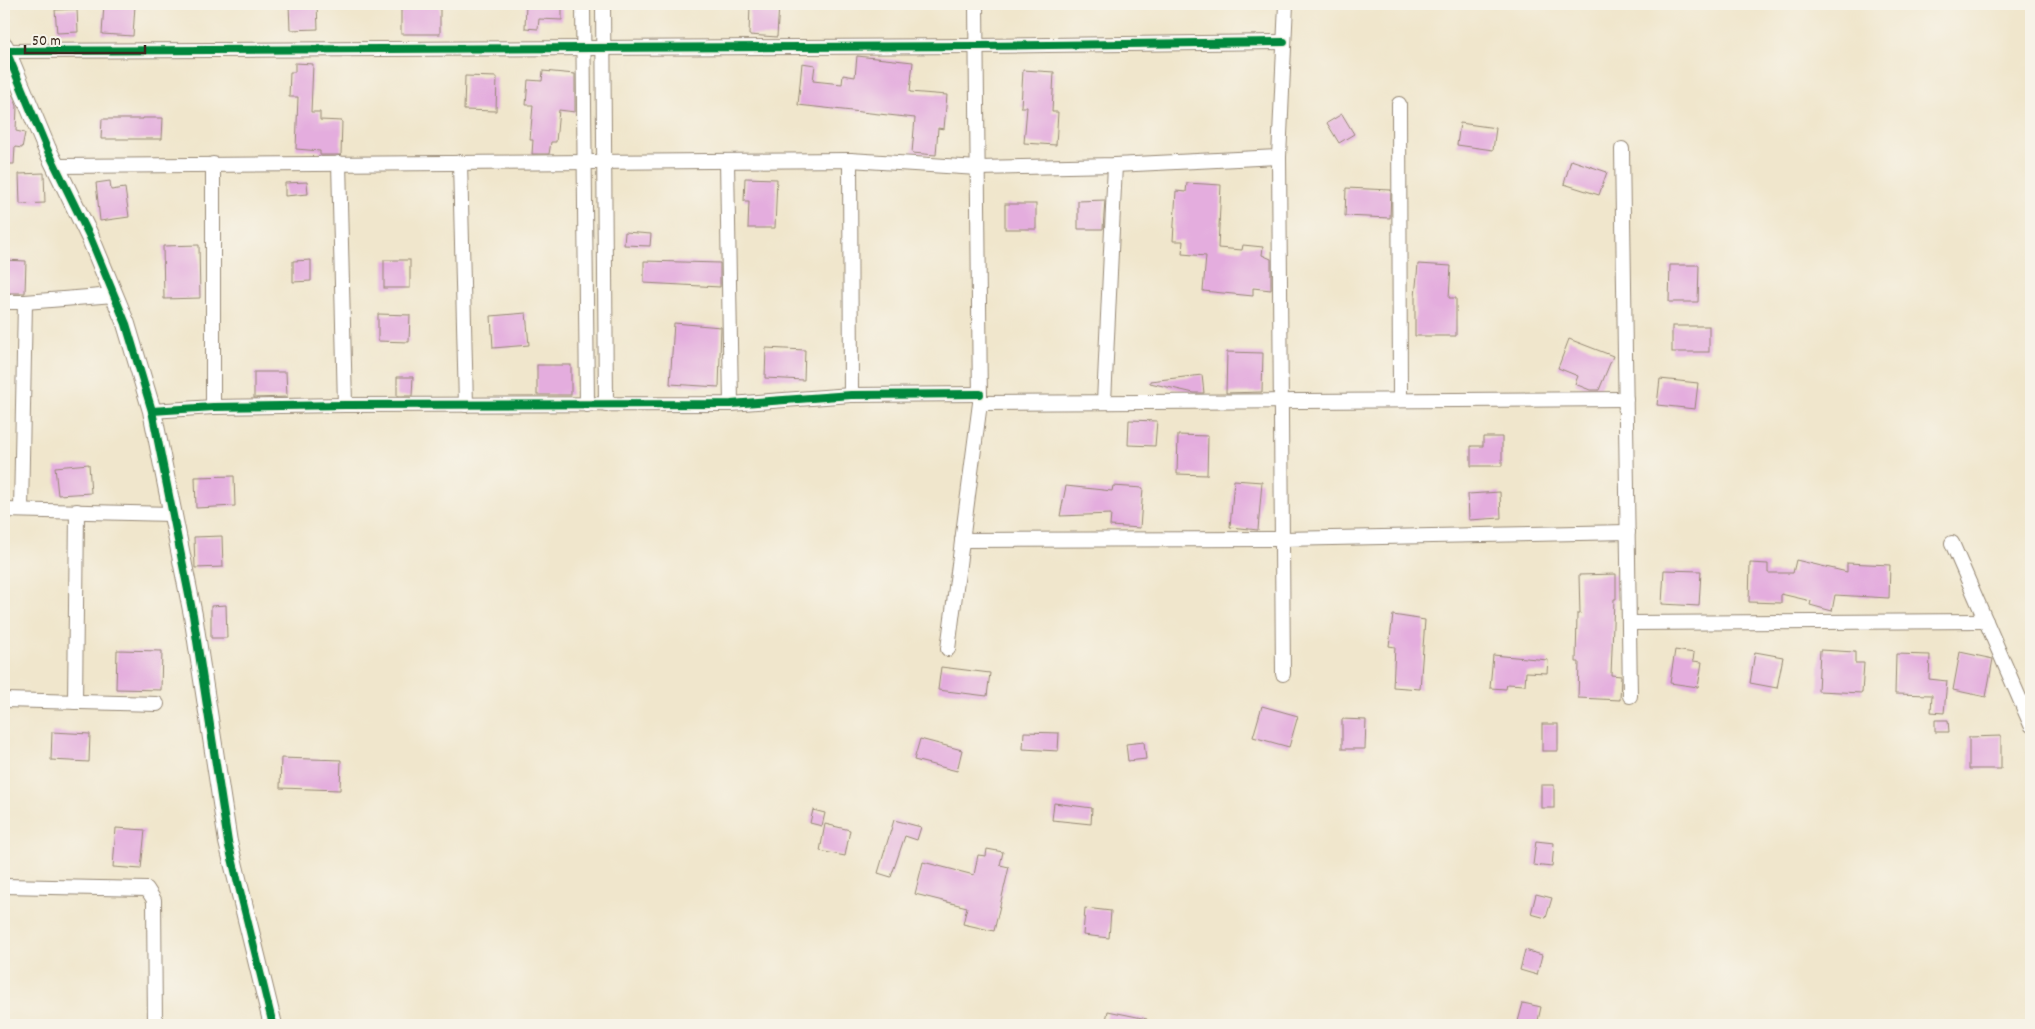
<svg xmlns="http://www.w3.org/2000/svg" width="2035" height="1029" font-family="Dekko,sans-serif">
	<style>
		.building { fill: #e4adde }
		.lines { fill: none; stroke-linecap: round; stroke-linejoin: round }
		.minor-casing { stroke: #968875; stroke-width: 16 }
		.tertiary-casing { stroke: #968875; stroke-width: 20 }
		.minor { stroke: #fff; stroke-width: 14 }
		.tertiary { stroke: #fff; stroke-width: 18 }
		.cycleway-casing { stroke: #f7f3e8; stroke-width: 11 }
		.cycleway { stroke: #00873e; stroke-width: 8 }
	</style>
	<rect width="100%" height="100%" fill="#f7f3e8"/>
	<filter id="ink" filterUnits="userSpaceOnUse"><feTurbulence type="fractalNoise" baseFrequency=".02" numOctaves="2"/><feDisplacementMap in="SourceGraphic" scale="10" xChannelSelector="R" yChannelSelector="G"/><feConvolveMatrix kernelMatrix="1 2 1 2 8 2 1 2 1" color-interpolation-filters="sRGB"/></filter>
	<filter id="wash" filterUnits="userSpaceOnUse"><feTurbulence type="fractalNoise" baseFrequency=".0096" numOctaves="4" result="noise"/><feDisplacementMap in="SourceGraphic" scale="20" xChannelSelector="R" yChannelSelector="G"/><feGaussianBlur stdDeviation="1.12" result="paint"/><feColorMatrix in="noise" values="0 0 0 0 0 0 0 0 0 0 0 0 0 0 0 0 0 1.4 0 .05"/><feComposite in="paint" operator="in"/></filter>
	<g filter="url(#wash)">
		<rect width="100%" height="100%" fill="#f0e6cc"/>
		<g id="blocks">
			<g class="building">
				<path d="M104,4L135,5L133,36L102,34Z"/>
				<path d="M289,4H317L318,29L290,30Z"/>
				<rect x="401" y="4" width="39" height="30"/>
				<path d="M526,4H562V20L539,19L538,29L525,28Z"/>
				<path d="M750,4H779L777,37L749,35Z"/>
				<path d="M77,9L78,32L57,33L55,10Z"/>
				<path d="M857,56L913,62L910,92L947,95L944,129L938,128L936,155L912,153L915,118L798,105L802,63L815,65L813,81L842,84L843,75L855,77Z"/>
				<path d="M295,63L313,64L311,112H320V120L342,121L341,155H320V151L296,149L298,97H289L290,72H295Z"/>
				<path d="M1023,70L1054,72L1052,112H1058L1056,145L1024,143L1027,107H1021Z"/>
				<path d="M543,71L575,74V112L559,110L556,142H551L549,154H532L533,140H530L533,105H526L528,80L542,81Z"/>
				<path d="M465,76L497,77L496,111L464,110Z"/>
				<path d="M4,94L13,95L17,106L16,131L25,133L22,148L15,147L14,164H4Z"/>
				<path d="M1342,114L1354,134L1339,143L1327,123Z"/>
				<path d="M143,118H163L162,139H101L102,119H143Z"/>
				<path d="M1460,123L1496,128L1493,150L1457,145Z"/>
				<path d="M1571,160L1607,172L1599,195L1564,184Z"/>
				<path d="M44,173L45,203L20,204L19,174Z"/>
				<path d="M745,178L777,179L775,228H748L749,201H744Z"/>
				<path d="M110,181L111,190L125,188L129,217L100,221L96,183Z"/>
				<path d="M307,182L308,194L285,196V183Z"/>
				<path d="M1187,183L1221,185L1218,248L1242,250L1243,245L1263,247L1262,255L1271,259V290L1253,288V296L1203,291L1206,256L1182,254L1183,241H1173L1176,191L1186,192Z"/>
				<path d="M1346,188L1391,190L1390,218L1345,216Z"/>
				<path d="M1105,200L1103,229H1078V201Z"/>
				<rect x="1005" y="204" width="31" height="25"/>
				<path d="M625,232L651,234L650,246L624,245Z"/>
				<path d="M199,245L200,298L164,299L163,246Z"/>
				<path d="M4,260L26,261L25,293H4Z"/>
				<path d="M311,260V281L293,282V261Z"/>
				<rect x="384" y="260" width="26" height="28"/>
				<path d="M644,261L720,263V287L644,283Z"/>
				<path d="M1418,264L1451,266L1449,298H1456V336H1415V297Z"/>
				<path d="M1670,265H1699L1698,302H1669Z"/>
				<path d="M526,313L529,345L493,348L491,316Z"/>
				<path d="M378,314L410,315L409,342L378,341Z"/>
				<path d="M674,323L721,327L719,387L670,384Z"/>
				<rect x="1672" y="326" width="37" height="26"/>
				<path d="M1569,339L1613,356L1599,390H1590L1575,384L1578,376L1558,368Z"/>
				<path d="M766,348L805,350L804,380L765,378Z"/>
				<path d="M1227,352L1263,353L1262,392L1226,393Z"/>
				<rect x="537" y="365" width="34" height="30"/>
				<path d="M254,372H286L287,397L254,398Z"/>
				<path d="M1202,375L1204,393H1194L1150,383V381Z"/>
				<path d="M397,377H413L412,396H397Z"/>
				<path d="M1660,379L1698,383L1695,409L1657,405Z"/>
				<path d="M1129,420L1157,421L1155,446L1128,445Z"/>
				<path d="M1178,435L1208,436L1207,475L1177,474Z"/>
				<path d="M1483,437H1502V466H1471V446H1483Z"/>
				<path d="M89,464L91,493L58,495L55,467Z"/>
				<path d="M234,476L235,506L196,508L195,477Z"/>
				<path d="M1234,480L1262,482L1258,530L1230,527Z"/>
				<path d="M1066,486L1112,491L1113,486L1143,488L1140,528L1110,526L1111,514L1060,516Z"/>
				<path d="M1500,492L1501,518L1469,520L1468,494Z"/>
				<path d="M222,536L223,567L195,568L194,537Z"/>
				<path d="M1796,560L1847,572V563L1890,565L1889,598L1835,595L1832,611L1810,605L1811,601L1781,594V603L1749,602L1750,563L1768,564V573H1793Z"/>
				<path d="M1664,570L1701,571L1699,606L1662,604Z"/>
				<path d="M1616,574V599H1614L1611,675L1621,676L1620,700L1578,698L1579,662H1576L1577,614H1580L1579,575Z"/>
				<path d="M226,605L227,638H211V606Z"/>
				<path d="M1393,615L1425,620L1420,689L1393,687L1395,647L1389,646Z"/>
				<path d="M117,650L162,651L161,690L116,689Z"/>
				<path d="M1675,650L1694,653L1693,661L1702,662L1698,687L1670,683Z"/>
				<path d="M1820,650L1855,652V663H1864L1862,693L1818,691Z"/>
				<path d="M1755,652L1783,657L1777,688L1750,683Z"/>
				<path d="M1960,652L1993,659L1986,697L1953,690Z"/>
				<path d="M1896,654L1930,655L1929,679L1947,681L1944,713L1931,712L1932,695L1895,694Z"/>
				<path d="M1493,655L1548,660L1547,673L1526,672L1525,685L1507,684L1506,689L1490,688Z"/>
				<path d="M941,667L990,673L987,696L938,690Z"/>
				<path d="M1262,706L1298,716L1289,747L1253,737Z"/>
				<path d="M1342,719L1366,720L1365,749H1342Z"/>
				<path d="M1935,720H1948L1949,732H1935Z"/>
				<rect x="1542" y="724" width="16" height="27"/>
				<path d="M52,732L90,734L89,762L51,760Z"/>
				<path d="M1024,732L1059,733L1058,751L1023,749Z"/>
				<path d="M2001,736V769H1969V737Z"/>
				<path d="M920,739L962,750L957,771L914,760Z"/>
				<path d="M1144,742L1146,759L1128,761L1126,744Z"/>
				<path d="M281,758L341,760L340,790L280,788Z"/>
				<rect x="1541" y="785" width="13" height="23"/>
				<path d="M1054,803L1092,808L1091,824L1052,820Z"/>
				<path d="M813,810L825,813L822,826L810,823Z"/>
				<path d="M894,820L921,827L917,840L905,836L891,877L878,873Z"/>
				<path d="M825,824L850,830L845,856L820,851Z"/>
				<path d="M116,828L145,830L141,869L113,867Z"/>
				<path d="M1536,841L1554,843L1552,867L1533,865Z"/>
				<path d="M987,849L1003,852L1000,865L1009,867L994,931L963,924L967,907L915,894L923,862L974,875L978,855L986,856Z"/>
				<path d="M1536,894L1552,898L1546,918L1531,914Z"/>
				<path d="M1085,908L1111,911L1109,938L1083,935Z"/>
				<path d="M1525,950L1542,955L1537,975L1520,970Z"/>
				<path d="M1523,1003L1541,1007L1537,1025H1517Z"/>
				<path d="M1108,1011L1147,1019L1146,1025H1105Z"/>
			</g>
		</g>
	</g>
	<g filter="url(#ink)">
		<use href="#blocks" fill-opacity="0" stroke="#968875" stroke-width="1"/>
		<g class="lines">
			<defs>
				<g id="minor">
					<path d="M583,4L587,405"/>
					<path d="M603,4L606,405"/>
					<path d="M6,51L976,46L1284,42"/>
					<path d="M1399,104L1400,400"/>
					<path d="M1622,149L1630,696"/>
					<path d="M850,160L851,395"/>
					<path d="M727,161L731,404"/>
					<path d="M460,162L466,405"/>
					<path d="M339,163L345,405"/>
					<path d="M55,166L850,160L978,168L1115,165L1279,157"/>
					<path d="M4,302H25L114,295"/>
					<path d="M1104,402L1115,165"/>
					<path d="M980,403L1626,399"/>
					<path d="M213,407V164"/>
					<path d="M152,411L213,407L345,405L731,404L851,395L980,394"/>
					<path d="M4,510L172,514"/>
					<path d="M21,510L25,302"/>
					<path d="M962,540L1282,539L1628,532"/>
					<path d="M1952,543L2031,725"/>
					<path d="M1629,623L1986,621"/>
					<path d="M948,649L980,403L976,4"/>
					<path d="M1283,674L1279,157L1286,4"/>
					<path d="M4,700L157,704"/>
					<path d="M75,702L77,511"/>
					<path d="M4,886L147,889L154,900L155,1025"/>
				</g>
				<path id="tertiary" d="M4,46L47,149L90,237L126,324L152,411L193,615L228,842L273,1025"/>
			</defs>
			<use href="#minor" class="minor-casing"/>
			<use href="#tertiary" class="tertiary-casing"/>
			<use href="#minor" class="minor"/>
			<use href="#tertiary" class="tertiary"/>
			<defs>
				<g id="cycleway">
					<path d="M4,46L47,149L90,237L126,324L152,411L193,615L228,842L273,1025"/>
					<path d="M6,51L976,46L1284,42"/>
					<path d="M152,411L213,407L345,405L731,404L851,395L980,394"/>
				</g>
			</defs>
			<use href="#cycleway" class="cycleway-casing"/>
			<use href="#cycleway" class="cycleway"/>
		</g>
	</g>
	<rect width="2035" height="1029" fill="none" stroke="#f7f3e8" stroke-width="20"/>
	<path d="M25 45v8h120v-8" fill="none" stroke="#3b2a1e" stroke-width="2.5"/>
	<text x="32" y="45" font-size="15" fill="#3b2a1e" stroke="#f7f3e8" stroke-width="4" paint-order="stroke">50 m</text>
</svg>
